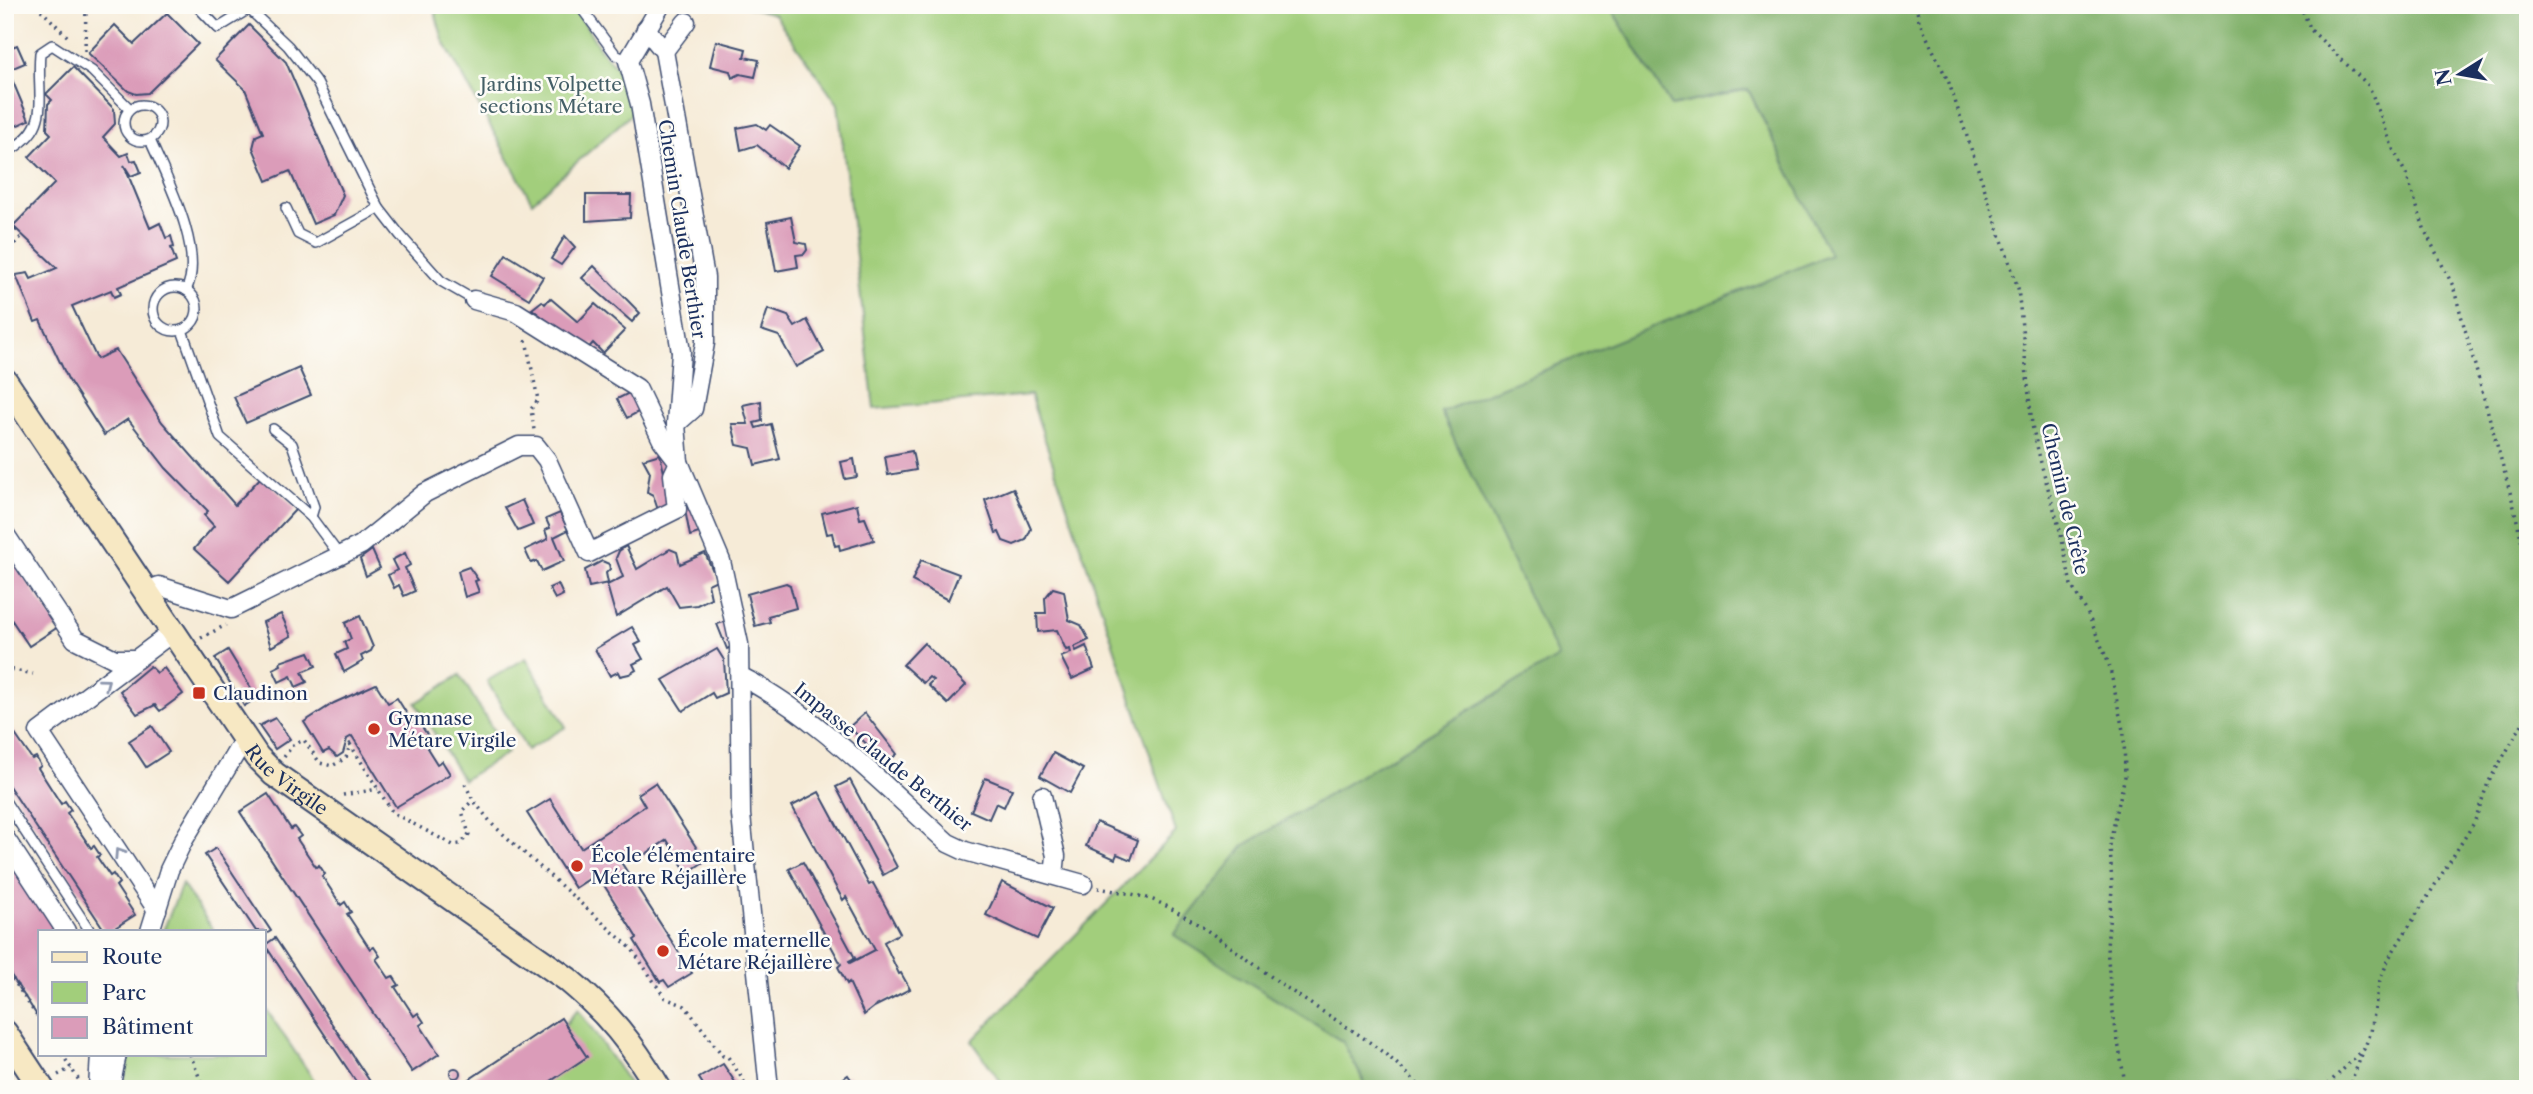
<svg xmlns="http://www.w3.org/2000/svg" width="2533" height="1094" font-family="'Libre Caslon Text',serif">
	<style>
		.green { fill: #a2ce7b; stroke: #5e7e6c; stroke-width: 2 }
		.forest { fill: #81b16b; stroke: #4e7064; stroke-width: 2 }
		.building { fill: #db9cb9 }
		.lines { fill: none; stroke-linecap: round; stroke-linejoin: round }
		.lane-casing { stroke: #3c4b70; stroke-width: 12 }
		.street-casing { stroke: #3c4b70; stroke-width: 21 }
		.secondary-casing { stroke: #3c4b70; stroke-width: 28 }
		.path { stroke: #3c4b70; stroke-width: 3.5; stroke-dasharray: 2 5; stroke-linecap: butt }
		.lane { stroke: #fff; stroke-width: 9 }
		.street { stroke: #fff; stroke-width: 18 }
		.secondary { stroke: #f7e8c3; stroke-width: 24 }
		.oneway { stroke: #8d97ae }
		.poi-dot { fill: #c8321e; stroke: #fdfcf7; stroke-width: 2.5 }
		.labels { text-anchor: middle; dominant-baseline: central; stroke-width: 5; stroke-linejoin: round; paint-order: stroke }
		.park-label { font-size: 19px; fill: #445f67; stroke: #fdfcf7 }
		.street-label { font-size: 19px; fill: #1b2f5e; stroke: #fdfcf7 }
		.poi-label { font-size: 19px; fill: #1b2f5e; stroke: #fdfcf7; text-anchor: start }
	</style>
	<rect width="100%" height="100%" fill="#fdfcf7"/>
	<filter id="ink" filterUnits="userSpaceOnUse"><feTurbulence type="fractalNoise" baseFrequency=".0143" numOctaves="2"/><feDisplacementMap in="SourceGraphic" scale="14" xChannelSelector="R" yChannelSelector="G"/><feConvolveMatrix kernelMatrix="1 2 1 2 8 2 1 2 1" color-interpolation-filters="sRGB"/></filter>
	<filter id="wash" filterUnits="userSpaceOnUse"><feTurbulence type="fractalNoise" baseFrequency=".00686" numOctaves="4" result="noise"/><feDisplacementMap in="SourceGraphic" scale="28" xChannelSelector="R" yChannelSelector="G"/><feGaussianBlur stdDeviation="1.57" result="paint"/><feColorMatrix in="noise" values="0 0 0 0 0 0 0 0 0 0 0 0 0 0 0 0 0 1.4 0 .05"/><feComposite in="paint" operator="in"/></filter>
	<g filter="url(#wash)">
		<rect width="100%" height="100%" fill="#f6ebd7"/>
		<g class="green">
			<path d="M433,5H573L602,52L622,73L636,110L532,202L443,40Z"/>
			<path d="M741,5H1609L1671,106L1748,89L1831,255L1441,412L1559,657L1245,845L1175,934L1343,1042L1368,1089H1006L972,1041L1176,832L1030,395L874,409L838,104L774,14Z"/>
			<path d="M526,658L566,727L527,750L487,681Z"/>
			<path d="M460,675L507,753L463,780L416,703Z"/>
			<path d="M182,884L214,931H163Z"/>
			<path d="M264,1006L320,1089H122L130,1054H264Z"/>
			<path d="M578,1009L633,1089H511Z"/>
		</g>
		<path class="forest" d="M1609,5H2528V1089H1368L1343,1042L1174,935L1245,845L1558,657L1441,412L1830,255L1748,89L1671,106Z"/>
		<g id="blocks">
			<g class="building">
				<path d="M167,13L198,44L148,93L136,94L128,91L88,53L115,25L134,44Z"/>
				<path d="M249,25L286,62L343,195L334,215L313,224L290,171L267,181L253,148L256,136L263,133L245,89L215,60Z"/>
				<path d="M716,41L746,49L744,57L759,60L755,77L740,74L732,78L730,71L710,66Z"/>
				<path d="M17,45L25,63L8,70L29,120L5,131V50Z"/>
				<path d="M73,67L114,109L115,124L103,137L121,156L128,153L131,161L136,160L141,172L131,176L124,165L150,228L160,223L166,238L171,236L174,247L171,248L176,262L118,287L121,294L114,297L111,290L72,306L97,359L116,350L162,422L235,505L262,476L296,509L229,581L194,549L214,526L204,515L208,511L166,468L128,419L104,435L68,379L40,320L35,322L16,275L28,273L31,279L57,268L13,226L55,183L29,157L51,134L47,130L48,104L52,100L46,94Z"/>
				<path d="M757,124L766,130L770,125L800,146L785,168L757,145L741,150L737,128Z"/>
				<path d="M586,195H631L630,218L586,221Z"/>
				<path d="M791,217L796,242L806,244L807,250L804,254L796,255L798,267L776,271L767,222Z"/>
				<path d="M565,236L575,247L561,265L551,259Z"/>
				<path d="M506,254L543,277L529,299L492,276Z"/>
				<path d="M594,266L640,313L632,322L582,278Z"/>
				<path d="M550,298L578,322L595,304L625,330L603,353L593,343L586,351L532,309L542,301L545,304Z"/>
				<path d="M768,309L788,316L795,327L807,320L824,352L796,367L779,336L761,330Z"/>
				<path d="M299,368L311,395L246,423L234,397Z"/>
				<path d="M631,392L640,411L627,418L617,399Z"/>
				<path d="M761,401L762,421L754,423L756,428L771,424L780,459L755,465L751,448L737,445L732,424H748L743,405Z"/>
				<path d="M912,451L916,470L888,475L885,456Z"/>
				<path d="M660,454L671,505L658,510L653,495L647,492L650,472L643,459Z"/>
				<path d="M854,459L857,477L845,479L841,462Z"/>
				<path d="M1013,488L1031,529L1026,540L1014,545L1003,541L999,532L996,533L985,500Z"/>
				<path d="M689,497L702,532L690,536L683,499Z"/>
				<path d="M522,500L533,525L518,531L505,508Z"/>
				<path d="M857,504L860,519L865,518L874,540L840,550L839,545L835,546L832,533L827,534L822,513Z"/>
				<path d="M560,513L568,530L554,537L564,561L542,571L537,561L531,563L525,550L548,539L545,530L550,528L546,519Z"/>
				<path d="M626,546L637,569L670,549L677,552L680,564L705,553L717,580L708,584L711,598L697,605L679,607L667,586L616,617L607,585L623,577L616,558L619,551Z"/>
				<path d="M5,549L58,627L29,646L5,610Z"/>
				<path d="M372,550L380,568L366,576L360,559Z"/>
				<path d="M405,553L410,565L405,568L415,591L404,596L399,585L394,588L388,575L397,570L392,560Z"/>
				<path d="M921,560L959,574L948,600L912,581Z"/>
				<path d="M602,561L609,564L610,569L606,573L608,583L589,587L585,570Z"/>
				<path d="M469,567L478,580L475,581L479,592L465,597L458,571Z"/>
				<path d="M786,583L790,585L796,608L768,616L770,622L755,626L747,594Z"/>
				<path d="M558,584L563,595L555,599L549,588Z"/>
				<path d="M1053,588L1064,591L1069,620L1081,625L1089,640L1074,647L1076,651L1086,646L1094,669L1072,679L1061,657L1071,653L1070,649L1066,650L1057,630L1038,632L1037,613H1046L1045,598Z"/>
				<path d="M281,614L291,636L271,647L263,622Z"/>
				<path d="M360,616L373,647L371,651L361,656L363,661L344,672L336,654L347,649L344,642L351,639L345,623Z"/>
				<path d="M728,621L734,646L727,649L717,624Z"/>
				<path d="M632,627L641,642L635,645L643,659L633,664L636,670L629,674L620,676L618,672L610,676L595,649Z"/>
				<path d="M924,643L966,685L948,704L928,685L933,680L929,677L923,683L903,665Z"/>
				<path d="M717,649L724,660L726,693L715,698L712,693L683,711L663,680Z"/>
				<path d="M228,650L257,698L244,706L215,658Z"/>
				<path d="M309,652L316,666L302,672L307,682L296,687L291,676L279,682L273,669L281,665L280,662Z"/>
				<path d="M150,666L157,673L164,668L183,694L160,711L155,705L137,714L120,691Z"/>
				<path d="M376,684L388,703L397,698L412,722L417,719L433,744L427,748L437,764L442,761L450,774L396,807L352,736L347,739L343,753L337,757L329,750L323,753L304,722L334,703Z"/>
				<path d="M5,710L12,721L8,724L32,759L36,757L41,766L38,768L61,804L65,801L71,810L67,813L91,848L94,846L100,855L97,857L110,876L113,874L119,883L116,886L135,915L110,931H105L5,780Z"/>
				<path d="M865,713L897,754L886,763L849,727Z"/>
				<path d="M275,718L290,739L275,749L259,726Z"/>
				<path d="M152,726L169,752L146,767L129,741Z"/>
				<path d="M1053,753L1083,769L1070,793L1040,776Z"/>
				<path d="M985,778L1012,789L1004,807L996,803L989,819L971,811Z"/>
				<path d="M850,780L897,867L883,875L836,787Z"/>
				<path d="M655,783L705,861L687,873L667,840L635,861L630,853L619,859L692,973L669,987L664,980L660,982L634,940L637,938L597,874L575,888L527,813L550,799L581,848L645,806L638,794Z"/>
				<path d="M819,792L869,885L873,883L900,933L884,942L899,974L901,973L910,989L874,1007L864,1015L849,982L847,984L838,967L841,964L789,869L803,862L855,958L849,961L850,963L875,950L846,897L843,900L792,806Z"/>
				<path d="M268,794L291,829L294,827L301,836L297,839L316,867L319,865L325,874L322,876L341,905L345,902L351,912L347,914L370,949L374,947L380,956L376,959L389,978L393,976L399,985L395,987L414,1016L418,1013L424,1022L420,1025L439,1054L412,1072L240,812Z"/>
				<path d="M1096,822L1138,840L1131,860L1117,854L1115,859L1086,846Z"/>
				<path d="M216,848L271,931L264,935V931H256L205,855Z"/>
				<path d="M5,852L58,931H40V1020L5,966Z"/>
				<path d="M1002,882L1053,908L1037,939L986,915Z"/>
				<path d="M275,938L375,1089H361L265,945Z"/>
				<path d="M561,1018L587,1057L539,1089H455Z"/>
				<path d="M723,1064L739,1088L706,1089L699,1078Z"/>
				<circle cx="455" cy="1073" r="5"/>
				<path d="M848,1075L858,1089H829Z"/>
			</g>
		</g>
	</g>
	<g filter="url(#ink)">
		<use href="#blocks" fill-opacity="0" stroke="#3c4b70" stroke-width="2"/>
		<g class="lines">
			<defs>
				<g id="lane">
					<path d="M196,5L218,28L249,9L288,46L317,83L379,208L400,235L441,281L474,300"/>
					<path d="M579,5L616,55L628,61"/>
					<circle cx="142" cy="123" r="18"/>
					<path d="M150,140C166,177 206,252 186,290"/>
					<path d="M5,153C54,127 36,101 40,53L52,45L92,71L130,109"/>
					<path d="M286,208L298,234L316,243L379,208"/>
					<circle cx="175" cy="309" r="22"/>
					<path d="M182,330L220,437L311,517L334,548L337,557"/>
					<path d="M273,429L292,444L314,507L311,517"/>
					<path d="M5,801L90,931"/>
				</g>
				<g id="street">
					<path d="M661,5L628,61L640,104L681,352L676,424L679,462L721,561L739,644L741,815L769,1089"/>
					<path d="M646,29L664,51L705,277V343L693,409L676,424"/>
					<path d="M664,51L686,22"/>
					<path d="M474,300L516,312L637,388L662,440L679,462"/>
					<path d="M5,534L75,639L115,659H137"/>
					<path d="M147,591L159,586L231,609L361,545L425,493L519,446H536L547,460L589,553L677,509L673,475L679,462"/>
					<path d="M740,676C816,714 885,787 948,843L965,851L1083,884"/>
					<path d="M1042,796L1056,856L1054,875"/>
					<path d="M5,838L66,931"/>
					<path d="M157,910L39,732L174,631"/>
					<path d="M150,931L169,870L183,841L243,741"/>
					<path d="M98,1089L100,1054"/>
					<path d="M110,1089L117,1054"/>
				</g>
				<g id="secondary">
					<path id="s1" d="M5,381L257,757L274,774L567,979C608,1013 632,1043 659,1089"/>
					<path d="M5,1033L42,1089"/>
				</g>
			</defs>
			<use href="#lane" class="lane-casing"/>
			<use href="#street" class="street-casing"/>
			<use href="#secondary" class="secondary-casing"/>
			<g class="path">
				<path d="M36,5L68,37"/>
				<path d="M1916,5L1919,21L1949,83L2018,288L2032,425L2042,467L2061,534L2071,585L2087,612L2109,664L2124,735L2125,776L2110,842L2112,889L2107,947L2112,1007L2126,1089"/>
				<path d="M2300,5L2311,30L2369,86L2393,149L2406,174L2425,231L2453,286L2513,503L2528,570"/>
				<path d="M85,51L86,5"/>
				<path d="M5,241L17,229"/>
				<path d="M5,254L23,235"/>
				<path d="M526,340L538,400L531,409L534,430"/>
				<path d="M201,638L226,625"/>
				<path d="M5,668L33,674"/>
				<path d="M284,757L293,745L304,740L320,763L332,766L346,758L350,744L393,813L453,845L460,844L469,834L462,811L473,800"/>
				<path d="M465,784L473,800L493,825L632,949L665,998L685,1006L723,1056L728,1057L749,1089"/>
				<path d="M343,795L378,789"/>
				<path d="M1098,888C1119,892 1141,894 1160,903C1206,925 1248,961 1290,990C1340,1025 1379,1041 1422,1089"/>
				<path d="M5,967L40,1021"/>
				<path d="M62,1054L80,1082"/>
				<path d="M190,1054L204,1089"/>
				<path d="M58,1075L71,1068"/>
				<path d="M2323,1089L2364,1049L2371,1032L2379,983L2389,958L2474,823L2488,783L2528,714"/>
				<path d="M2348,1089L2363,1052"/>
			</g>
			<use href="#lane" class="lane"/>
			<use href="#street" class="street"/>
			<use href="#secondary" class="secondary"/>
		</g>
		<defs><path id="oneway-chevron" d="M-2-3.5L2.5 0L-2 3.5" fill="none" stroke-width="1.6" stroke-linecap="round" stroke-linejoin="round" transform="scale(1.75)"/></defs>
		<g class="oneway">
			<use href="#oneway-chevron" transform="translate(105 683) rotate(-37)"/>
			<use href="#oneway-chevron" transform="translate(119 853) rotate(-123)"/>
		</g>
	</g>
	<g class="poi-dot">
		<rect x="192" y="686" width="14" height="14" rx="3.5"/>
		<circle cx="374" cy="729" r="7"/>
		<circle cx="577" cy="866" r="7"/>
		<circle cx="663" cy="951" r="7"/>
	</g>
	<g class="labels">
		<g class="park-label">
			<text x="551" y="84">Jardins Volpette<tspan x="551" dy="22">sections Métare</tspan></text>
		</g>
		<g class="street-label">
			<text transform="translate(682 229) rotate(81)">Chemin Claude Berthier</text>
			<text transform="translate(2065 499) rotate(77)">Chemin de Crête</text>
			<text transform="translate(883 757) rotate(39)">Impasse Claude Berthier</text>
			<text stroke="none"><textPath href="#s1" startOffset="490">Rue Virgile</textPath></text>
		</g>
		<g class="poi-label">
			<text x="213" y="693">Claudinon</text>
			<text x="388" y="718">Gymnase<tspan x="388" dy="22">Métare Virgile</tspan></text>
			<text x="591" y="855">École élémentaire<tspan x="591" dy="22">Métare Réjaillère</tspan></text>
			<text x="677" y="940">École maternelle<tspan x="677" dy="22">Métare Réjaillère</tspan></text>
		</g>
	</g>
	<rect width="2533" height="1094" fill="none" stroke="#fdfcf7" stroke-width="28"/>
	<rect x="38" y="930" width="228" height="126" fill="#fdfcf7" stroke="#a3aaba" stroke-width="2"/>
	<rect x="52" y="952" width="35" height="10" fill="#f7e8c3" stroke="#a3aaba" stroke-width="2"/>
	<text x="102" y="964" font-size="21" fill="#1b2f5e">Route</text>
	<rect x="52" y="982" width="35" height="21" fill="#a2ce7b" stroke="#a3aaba" stroke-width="2"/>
	<text x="102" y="1000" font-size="21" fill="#1b2f5e">Parc</text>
	<rect x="52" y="1017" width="35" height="21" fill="#db9cb9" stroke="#a3aaba" stroke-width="2"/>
	<text x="102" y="1034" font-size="21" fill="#1b2f5e">Bâtiment</text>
	<g transform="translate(2460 74) rotate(259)" stroke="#fdfcf7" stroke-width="5" paint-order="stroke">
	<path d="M0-5L12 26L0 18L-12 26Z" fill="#1b2f5e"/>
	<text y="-10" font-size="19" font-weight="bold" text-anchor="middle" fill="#1b2f5e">N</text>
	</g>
</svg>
